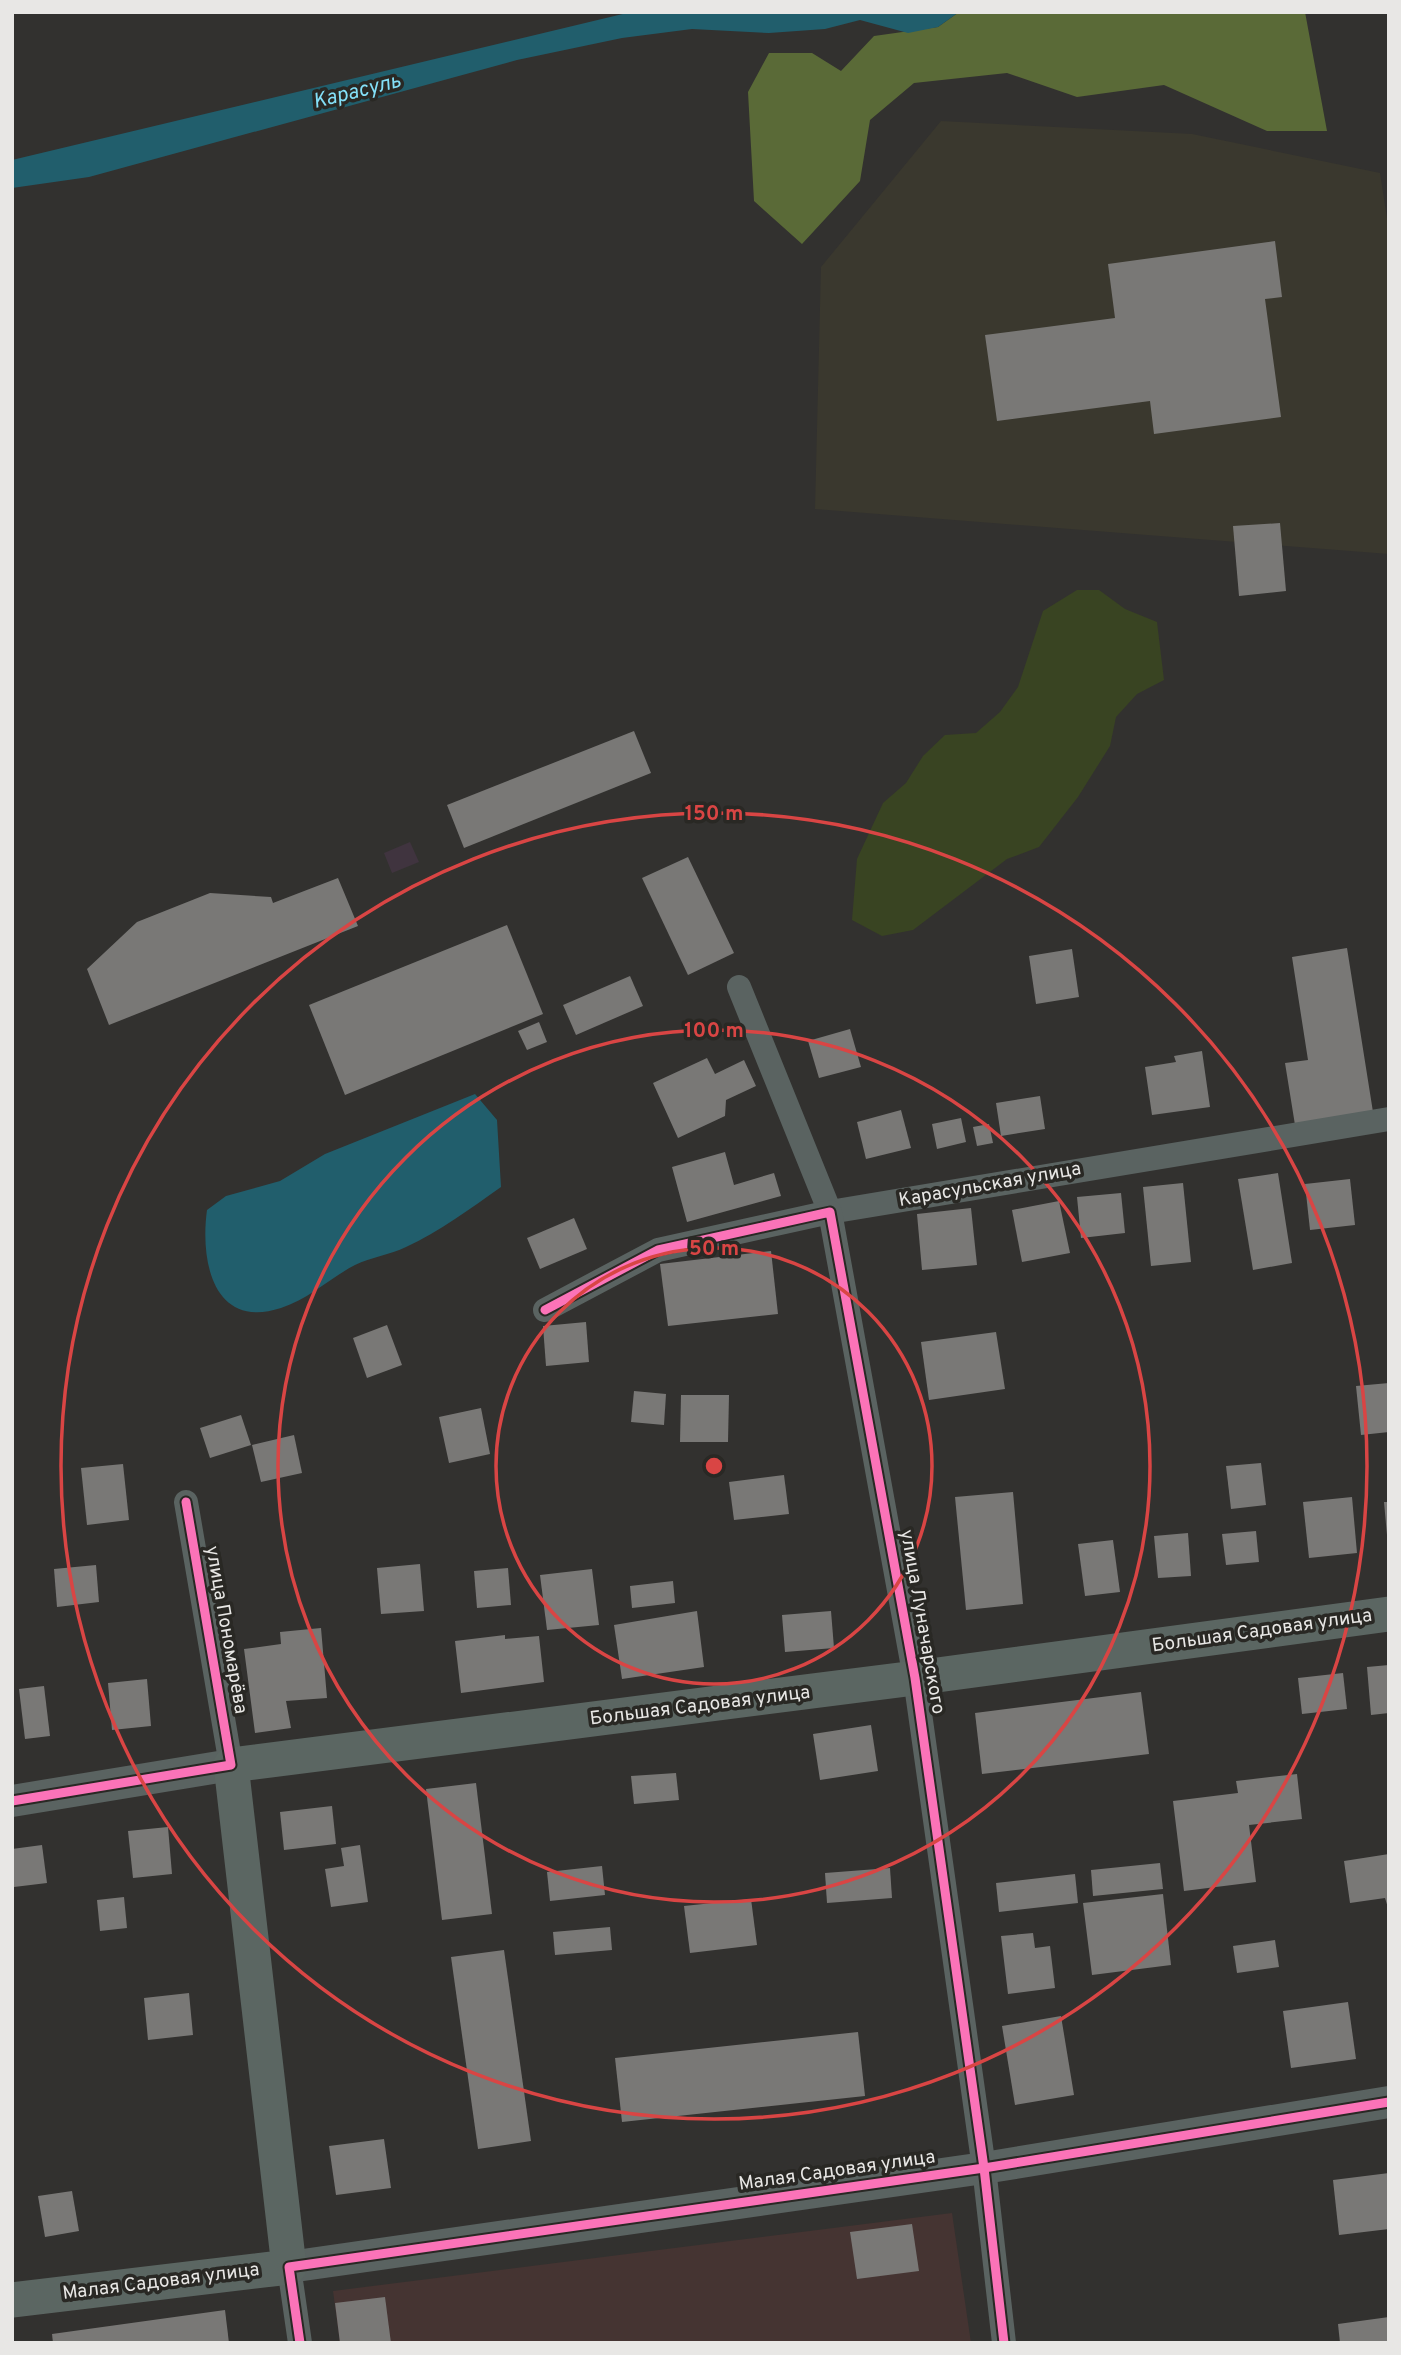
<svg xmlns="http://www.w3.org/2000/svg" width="1401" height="2355" font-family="Overpass,sans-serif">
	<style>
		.built { fill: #3a382e }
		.industrial { fill: #40343f }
		.medical { fill: #453432 }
		.green { fill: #394422 }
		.forest { fill: #5a6a37 }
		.water { fill: #215e6c }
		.building { fill: #797876 }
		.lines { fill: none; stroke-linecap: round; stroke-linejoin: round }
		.minor { stroke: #5a6361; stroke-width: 24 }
		.tertiary { stroke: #5a6361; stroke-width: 32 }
		.secondary { stroke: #5b6662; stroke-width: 35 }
		.cycleway-casing { stroke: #292824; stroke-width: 13 }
		.cycleway { stroke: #fb73b8; stroke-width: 9 }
		.ring { fill: none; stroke: #d94544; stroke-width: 3.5 }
		.labels { text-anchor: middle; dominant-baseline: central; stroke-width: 7; stroke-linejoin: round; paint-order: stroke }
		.street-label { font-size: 19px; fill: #e8e7e5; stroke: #292824 }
		.water-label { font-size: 21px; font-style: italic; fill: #84e0f8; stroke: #292824 }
		.centre { fill: #d94544; stroke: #292824; stroke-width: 3.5 }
		.ring-label { font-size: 21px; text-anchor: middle; font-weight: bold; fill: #d94544; stroke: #292824; stroke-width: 7; stroke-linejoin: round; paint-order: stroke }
	</style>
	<rect width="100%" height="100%" fill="#32312f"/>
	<path class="built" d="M941,121L1192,134L1380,173L1389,231V554L815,509L821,267Z"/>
	<path class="industrial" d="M410,842L419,862L392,873L384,853Z"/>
	<path class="medical" d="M952,2213L971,2343H340L333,2291Z"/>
	<path class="green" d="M1077,590H1099L1125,609L1157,622L1164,680L1137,694L1116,717L1110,746L1078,797L1039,847L1007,859L913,930L882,936L852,920L857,859L883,803L906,783L923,756L945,735L976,733L1000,712L1018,687L1043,611Z"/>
	<path class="forest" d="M959,12H1305L1327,131H1267L1164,85L1077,97L1007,73L914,83L870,120L860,181L802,244L754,201L748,92L769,53H812L841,71L874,36L938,27Z"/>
	<g class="water">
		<path d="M631,12H959L938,27L908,33L860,20L825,29L769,33L692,29L622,38L517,60L89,177L12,188V160Z"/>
		<path d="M475,1094L497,1120L501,1187C471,1208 439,1232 406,1247C390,1255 371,1257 355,1265C330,1278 309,1299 281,1308C213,1330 200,1261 207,1210L226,1196L280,1181L325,1154Z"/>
	</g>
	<g class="building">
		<path d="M1275,241L1282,297L1265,299L1281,417L1154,434L1150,401L997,421L985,335L1115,318L1108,264Z"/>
		<path d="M1280,523L1286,591L1239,596L1233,526Z"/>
		<path d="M634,731L651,773L464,848L447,805Z"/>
		<path d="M688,857L734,953L688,975L642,878Z"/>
		<path d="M338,878L358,926L109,1025L87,969L137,922L210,893L271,897L273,903Z"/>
		<path d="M507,925L543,1014L345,1095L309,1005Z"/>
		<path d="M1347,948L1373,1112L1295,1125L1285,1063L1308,1060L1292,957Z"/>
		<path d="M1072,949L1079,997L1036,1004L1029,956Z"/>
		<path d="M630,976L643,1006L576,1035L563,1005Z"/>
		<path d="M539,1022L547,1042L527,1050L518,1031Z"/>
		<path d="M850,1029L861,1067L819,1078L808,1041Z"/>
		<path d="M1202,1051L1210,1107L1152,1115L1145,1067L1176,1062L1174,1056Z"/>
		<path d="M707,1058L715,1074L744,1060L756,1086L726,1100L725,1116L678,1138L653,1083Z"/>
		<path d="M1040,1096L1045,1129L1001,1136L996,1103Z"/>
		<path d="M901,1110L911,1148L866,1159L857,1122Z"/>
		<path d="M961,1118L966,1142L937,1149L932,1124Z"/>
		<path d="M989,1124L993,1143L977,1146L973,1127Z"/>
		<path d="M725,1152L734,1185L774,1173L781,1196L687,1222L672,1167Z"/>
		<path d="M1278,1173L1292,1263L1253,1270L1238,1179Z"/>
		<path d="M1350,1179L1355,1225L1310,1230L1305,1184Z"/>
		<path d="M1183,1183L1191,1262L1151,1266L1143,1187Z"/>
		<path d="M1121,1193L1125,1233L1081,1238L1077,1197Z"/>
		<path d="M1059,1201L1070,1253L1022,1262L1012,1210Z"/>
		<path d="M971,1208L977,1265L922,1270L917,1214Z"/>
		<path d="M574,1218L587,1249L540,1269L527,1238Z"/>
		<path d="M771,1251L778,1314L668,1326L660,1264Z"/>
		<path d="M586,1322L589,1362L546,1366L543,1326Z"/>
		<path d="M387,1325L402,1365L367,1378L353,1338Z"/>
		<path d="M996,1332L1005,1389L929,1400L921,1342Z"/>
		<path d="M1389,1383V1432L1361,1435L1356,1386Z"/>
		<path d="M634,1391L666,1394L664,1425L631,1422Z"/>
		<path d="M681,1395H729L728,1442H680Z"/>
		<path d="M481,1408L490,1454L449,1463L439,1417Z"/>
		<path d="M241,1415L251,1445L210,1458L200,1428Z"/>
		<path d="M294,1435L302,1473L261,1482L252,1445Z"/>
		<path d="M1261,1463L1266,1505L1231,1509L1226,1466Z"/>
		<path d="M123,1464L129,1520L87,1525L81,1468Z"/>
		<path d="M784,1475L789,1514L734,1520L729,1482Z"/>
		<path d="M1013,1492L1023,1604L966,1610L955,1497Z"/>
		<path d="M1352,1497L1357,1553L1309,1558L1303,1502Z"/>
		<path d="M1384,1502H1389V1534L1387,1535Z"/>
		<path d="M1256,1531L1259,1562L1226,1565L1222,1534Z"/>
		<path d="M1188,1533L1191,1576L1158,1578L1154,1536Z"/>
		<path d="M1113,1540L1120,1592L1085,1596L1078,1544Z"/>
		<path d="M420,1564L424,1611L381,1614L377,1568Z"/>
		<path d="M96,1565L99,1602L57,1607L54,1569Z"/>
		<path d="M508,1568L511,1605L477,1608L474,1571Z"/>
		<path d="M592,1569L599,1625L547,1630L540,1575Z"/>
		<path d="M673,1581L675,1603L632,1608L630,1586Z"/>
		<path d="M697,1611L704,1667L622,1679L614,1625Z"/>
		<path d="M831,1611L834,1648L785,1652L782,1615Z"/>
		<path d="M321,1628L327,1698L286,1701L291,1728L255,1733L244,1649L281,1644L280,1632Z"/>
		<path d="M505,1635V1639L539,1636L544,1682L461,1693L455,1641Z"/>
		<path d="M1389,1665V1713L1371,1715L1367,1667Z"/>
		<path d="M1343,1673L1347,1709L1302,1714L1298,1678Z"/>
		<path d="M147,1679L151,1726L112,1730L108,1683Z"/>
		<path d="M44,1686L50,1736L25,1739L19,1689Z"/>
		<path d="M1141,1692L1149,1754L982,1774L975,1713Z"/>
		<path d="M871,1725L878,1771L820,1780L813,1734Z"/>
		<path d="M676,1773L679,1800L634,1804L631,1776Z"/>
		<path d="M1297,1774L1302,1819L1249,1825L1256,1882L1184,1891L1173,1801L1238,1793L1236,1781Z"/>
		<path d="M476,1783L492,1914L442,1920L426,1789Z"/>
		<path d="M332,1806L336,1844L284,1850L280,1812Z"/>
		<path d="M168,1827L172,1874L133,1878L128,1831Z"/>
		<path d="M42,1845L47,1883L14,1887L12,1849Z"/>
		<path d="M360,1845L368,1902L331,1907L325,1869L344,1866L341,1848Z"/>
		<path d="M1389,1854V1911L1385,1898L1350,1903L1344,1861Z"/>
		<path d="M1160,1863L1163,1889L1093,1896L1091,1870Z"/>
		<path d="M602,1866L605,1895L550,1901L547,1872Z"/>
		<path d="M890,1868L892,1898L827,1903L825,1873Z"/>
		<path d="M1075,1874L1078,1903L999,1912L996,1883Z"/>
		<path d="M1163,1894L1171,1965L1092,1975L1083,1903Z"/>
		<path d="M124,1897L127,1928L100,1931L97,1900Z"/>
		<path d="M751,1899L757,1945L690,1953L684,1906Z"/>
		<path d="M610,1927L612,1950L555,1955L553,1932Z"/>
		<path d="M1033,1933L1035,1948L1050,1946L1055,1988L1008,1994L1001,1936Z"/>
		<path d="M1275,1940L1279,1967L1237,1973L1233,1946Z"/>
		<path d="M504,1950L531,2141L478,2149L451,1957Z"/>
		<path d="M189,1993L193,2035L148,2040L144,1998Z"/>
		<path d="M1348,2002L1356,2059L1291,2068L1283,2011Z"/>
		<path d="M1061,2016L1074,2095L1015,2105L1002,2026Z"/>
		<path d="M858,2032L865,2096L622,2122L615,2058Z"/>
		<path d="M384,2139L391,2188L336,2195L329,2146Z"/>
		<path d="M1389,2173V2229L1339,2235L1333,2180Z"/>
		<path d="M72,2191L79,2231L45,2237L38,2196Z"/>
		<path d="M912,2224L919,2271L857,2279L850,2232Z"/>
		<path d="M385,2297L391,2343H340L335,2303Z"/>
		<path d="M225,2310L229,2343H53L52,2334Z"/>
		<path d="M1389,2317V2343H1340L1338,2324Z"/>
	</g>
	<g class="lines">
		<g class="minor">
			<path d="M739,987L830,1212L1389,1119"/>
			<path d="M545,1310L658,1250L830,1212L915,1678L984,2168L1004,2343"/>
			<path d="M186,1502L231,1765"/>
			<path d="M289,2267L300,2343"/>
		</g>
		<g class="tertiary">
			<path d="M12,1801L231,1765"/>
			<path d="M289,2267L984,2168L1389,2102"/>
		</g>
		<path class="secondary" d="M12,2300L289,2267L231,1765L915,1678L1389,1614"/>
		<defs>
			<g id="cycleway">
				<path d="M545,1310L658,1250L830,1212L915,1678L984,2168L1004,2343"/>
				<path d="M12,1801L231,1765L186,1502"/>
				<path d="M300,2343L289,2267L984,2168L1389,2102"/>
			</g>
		</defs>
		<use href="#cycleway" class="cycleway-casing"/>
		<use href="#cycleway" class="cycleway"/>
	</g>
	<g class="ring">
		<circle cx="714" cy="1466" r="218"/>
		<circle cx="714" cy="1466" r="436"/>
		<circle cx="714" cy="1466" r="653"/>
	</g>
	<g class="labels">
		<g class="street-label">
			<text transform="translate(990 1185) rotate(-10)">Карасульская улица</text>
			<text transform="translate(922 1622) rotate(80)">улица Луначарского</text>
			<text transform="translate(226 1630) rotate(80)">улица Пономарёва</text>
			<text transform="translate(1262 1631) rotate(-8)">Большая Садовая улица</text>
			<text transform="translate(700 1706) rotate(-7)">Большая Садовая улица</text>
			<text transform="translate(837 2171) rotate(-8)">Малая Садовая улица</text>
			<text transform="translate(161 2282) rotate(-7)">Малая Садовая улица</text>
		</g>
		<g class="water-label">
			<text transform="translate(357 92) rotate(-14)">Карасуль</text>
		</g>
	</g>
	<circle cx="714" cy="1466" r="10" class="centre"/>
	<g class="ring-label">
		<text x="714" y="820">150 m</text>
		<text x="714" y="1037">100 m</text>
		<text x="714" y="1255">50 m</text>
	</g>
	<rect width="1401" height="2355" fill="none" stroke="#e8e7e5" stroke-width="28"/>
</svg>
